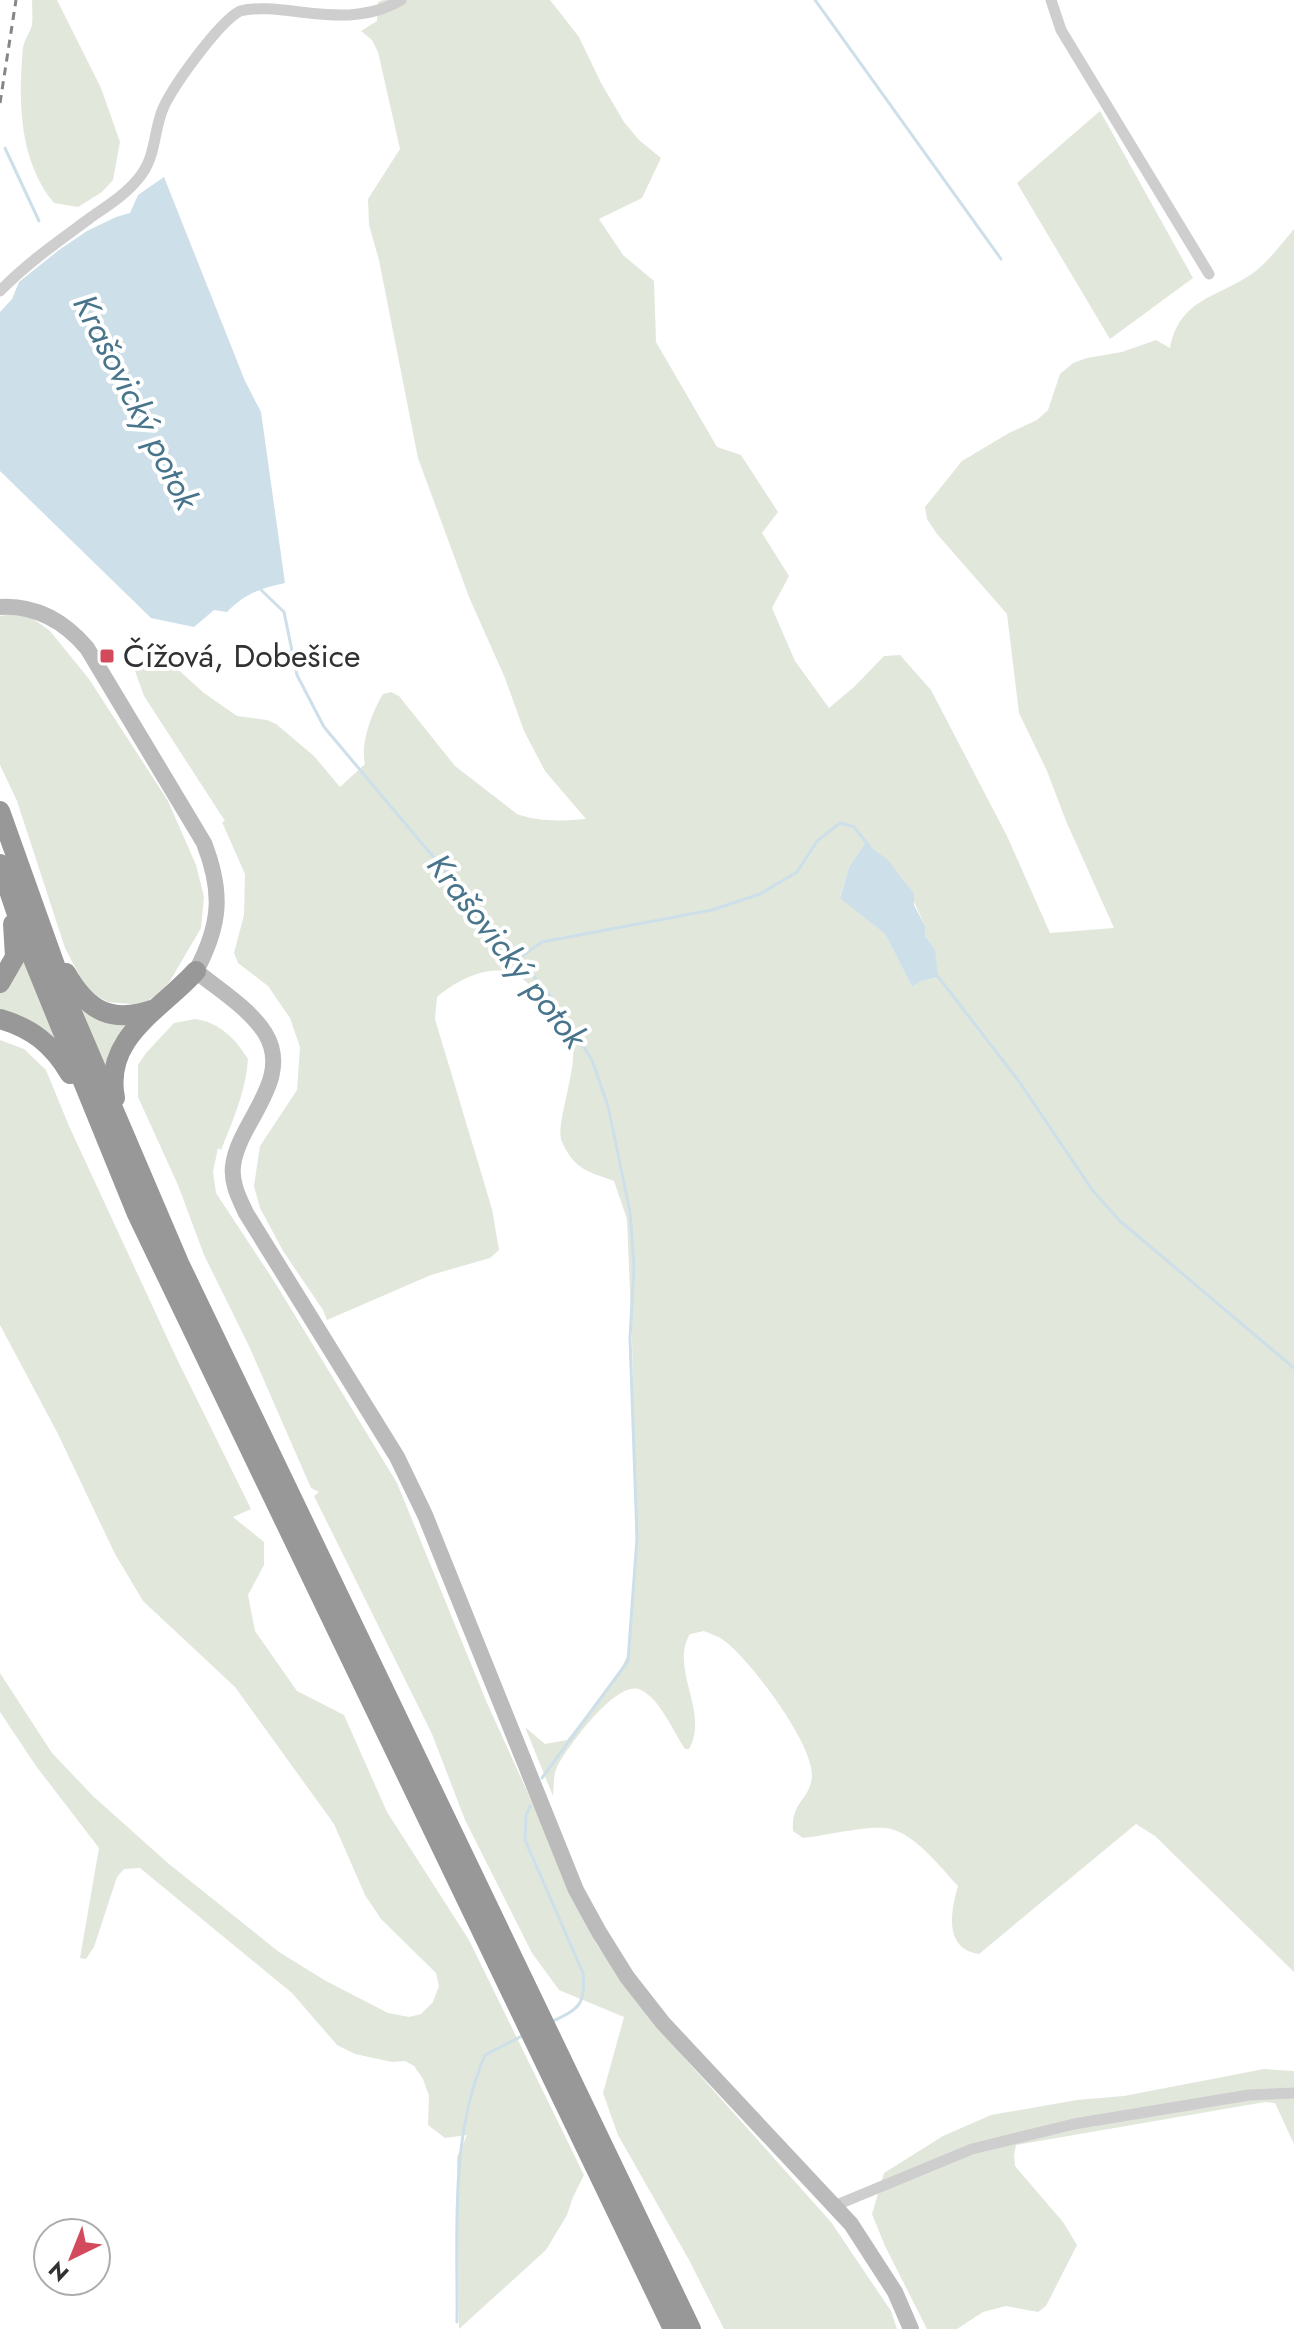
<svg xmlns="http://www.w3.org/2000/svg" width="1294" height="2329" font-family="Jost,sans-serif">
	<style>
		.green { fill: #e2e7dc; fill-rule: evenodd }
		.water { fill: #cddfe8 }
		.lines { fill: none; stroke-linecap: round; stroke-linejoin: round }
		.stream { stroke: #cddfe8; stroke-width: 3 }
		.street { stroke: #cecece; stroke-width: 11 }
		.secondary { stroke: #bbb; stroke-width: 16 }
		.highway { stroke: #989898; stroke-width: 20 }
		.rail { stroke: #868686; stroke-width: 3; stroke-dasharray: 8 6; stroke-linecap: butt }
		.poi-dot { fill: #d24a5c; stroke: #fff; stroke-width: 3 }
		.labels { text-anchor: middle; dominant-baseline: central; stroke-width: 8; stroke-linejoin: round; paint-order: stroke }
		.poi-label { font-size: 32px; fill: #313131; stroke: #fff; text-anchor: start }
		.water-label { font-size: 34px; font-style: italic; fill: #48758b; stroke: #fff }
	</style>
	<rect width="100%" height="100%" fill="#fff"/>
	<g class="green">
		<path d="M32,0H57L101,88L120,142L113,180L102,192L78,207L54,203C19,161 18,101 23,48C24,40 30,33 32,25C33,17 32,8 32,0Z"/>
		<path d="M383,0H550L579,37L601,83L624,122L639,140L661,158L642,198L599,219L623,255L654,281L656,342L717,447L741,455L778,512L762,533L789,576L772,608L795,661L829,708L854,687L884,656L900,655L931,690L1007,836L1050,933L1114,928L1066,821L1047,771L1019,713L1007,614L937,534L927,519L925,507L962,461L1009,433L1037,420L1048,410L1060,374L1073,363L1087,358L1122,352L1156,340L1170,348C1180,299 1214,299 1250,275C1267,264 1281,244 1294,229V1972L1155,1836L1136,1824L979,1954C943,1949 951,1910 958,1886C941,1868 916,1835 891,1829C873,1824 824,1836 803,1838L793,1831C791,1800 811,1800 812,1775C812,1742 752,1663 726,1642C720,1637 711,1634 704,1631L690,1634C669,1669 710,1712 689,1749H685C673,1731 660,1699 641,1690C617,1678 569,1746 558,1765C553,1773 554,1786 553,1796L525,1727L545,1744L567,1740L618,1675L630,1650L636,1550L632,1339L627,1219L614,1181C587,1171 575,1170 562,1142C554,1126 579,1068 572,1040C568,1025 556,1010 545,999C535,990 524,977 511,973C486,964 455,982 437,997L435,1019L492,1209L499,1250L490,1258L431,1275L327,1320L323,1310L283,1251L260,1208L254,1186L260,1146L297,1090L300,1047L290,1018L268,986L238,963L234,953L244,915L245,874L222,822L225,821L144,696L134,668L144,659L164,657L204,693L237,716L267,720L276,724L314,756L340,787L365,764C360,744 372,712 383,694L391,692L399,696L455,766L517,814C539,822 563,821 586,819L545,771L524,731L505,678L469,597L418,458L379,260L369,225L368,199L400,149L378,52L372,40L361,31L377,21L378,2ZM865,843L887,860L905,882L925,926V936L935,949V978L922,981L912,987L885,934L840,897L849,867Z"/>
		<path d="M1100,111L1193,278L1110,339L1017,183Z"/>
		<path d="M12,614L32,618L50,631L89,679L168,801L196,865L204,897L201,928L170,981L157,995L141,1005L108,1002L97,996L85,986L65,948L17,801L0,765V616Z"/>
		<path d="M21,950L57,1043L0,1014V991Z"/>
		<path d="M77,1000L141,1018L107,1076Z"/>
		<path d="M195,1019C219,1022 236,1039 248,1059C246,1091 233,1120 221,1150L218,1148L213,1172L216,1193L274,1281L397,1483L487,1703L597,1945L656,2026L831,2222L891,2311L897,2329H724L689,2260L618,2135L603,2093L624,2017L559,1990L532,1953L465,1820L432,1734L314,1496L319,1492L311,1488L249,1346L204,1255L178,1185L138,1097V1065L146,1053L174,1023Z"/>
		<path d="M0,1040L24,1049L46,1070L69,1126L176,1357L251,1509L233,1517L264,1542V1565L248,1595L255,1631L297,1691L344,1715L387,1812L469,1940L584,2175L573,2197L567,2215L546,2250L459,2329L457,2157L467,2135L445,2138L428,2125L429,2096L423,2079L414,2066L405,2061L392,2062L355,2054L337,2045L292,1993L140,1868L124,1869L117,1877L94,1947L86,1959L80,1958L99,1848L36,1766L0,1712V1673L52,1753L94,1797L169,1864L279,1952L326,1981L388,2013L409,2017L421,2014L433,2002L439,1986L436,1973L381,1919L365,1895L334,1824L235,1687L143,1601L115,1554L58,1434L0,1325Z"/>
		<path d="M1264,2069L1294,2071V2144L1275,2103L1265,2102L1016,2145L1014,2155L1015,2166L1063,2222L1077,2245L1046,2306L1038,2312L1006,2306L983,2312L957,2329H927L885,2246L872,2214L884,2173L943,2136L991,2115L1077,2100L1124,2096Z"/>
	</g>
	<g class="water">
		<path d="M164,177L245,381L261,412L285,583C261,588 244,594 227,612L214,610L194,627L151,618L0,471V312L12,299L19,282L59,250L87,231L116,217L130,213L138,195Z"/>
		<path d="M865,843L888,860L914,894V905L925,926V936L935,949L938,977L922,981L912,987L885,934L840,898L849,867Z"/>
	</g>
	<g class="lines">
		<g class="stream">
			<path d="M815,0L1001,259"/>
			<path d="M5,148L39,221"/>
			<path d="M257,586L284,612L297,675L324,727L552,998L592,1060L608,1106L630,1212L634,1267L630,1338L637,1538L628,1661L542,1778"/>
			<path d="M519,958L542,942L712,910L760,894L797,872L817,841L840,823L854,827L870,847"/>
			<path d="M936,974L1018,1080L1093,1191L1120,1221L1294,1368"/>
			<path d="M530,1806L526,1815L525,1840L583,1973C586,2006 578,2009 551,2022"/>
			<path d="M457,2322C458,2233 449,2139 485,2055L522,2036"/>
		</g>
		<g class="street">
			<path d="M1051,0L1061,30L1209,274"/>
			<path d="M0,291C27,263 59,241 90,218C107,206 125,195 138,179C156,158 153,135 162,111C171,88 219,22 240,11C284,0 345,33 401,0"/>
			<path d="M834,2206L972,2149L1074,2124L1249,2095L1294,2093"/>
		</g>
		<path class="secondary" d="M0,607C36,605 64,621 87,648L204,843C223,892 221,924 196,971C219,990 249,1008 265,1033C294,1080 238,1122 233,1166C231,1183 239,1198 246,1213L397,1457L425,1515L576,1890L599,1932L627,1977L663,2023L851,2224L895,2292L911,2329"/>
		<g class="highway">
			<path d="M0,811L71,1010L179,1263L691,2329"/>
			<path d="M0,864L27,944L137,1214L673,2329"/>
			<path d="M66,973C88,1012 112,1024 155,1009"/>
			<path d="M0,983L15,957L13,924"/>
			<path d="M0,1019C32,1028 53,1045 70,1074"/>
			<path d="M115,1098C103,1037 161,1010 196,971"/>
		</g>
		<path class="rail" d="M0,103L16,0"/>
	</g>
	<rect class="poi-dot" x="99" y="648" width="16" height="16" rx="4"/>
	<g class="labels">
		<g class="poi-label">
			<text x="123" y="656">Čížová, Dobešice</text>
		</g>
		<g class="water-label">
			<text transform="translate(136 402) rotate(63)">Krašovický potok</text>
			<text transform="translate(507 951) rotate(52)">Krašovický potok</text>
		</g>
	</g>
	<g transform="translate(72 2257) rotate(223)"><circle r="38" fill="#ffffff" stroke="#adadad" stroke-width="2"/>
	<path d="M0-6L14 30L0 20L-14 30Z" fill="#d24a5c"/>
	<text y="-12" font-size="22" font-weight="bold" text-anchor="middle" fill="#313131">N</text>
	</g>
</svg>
